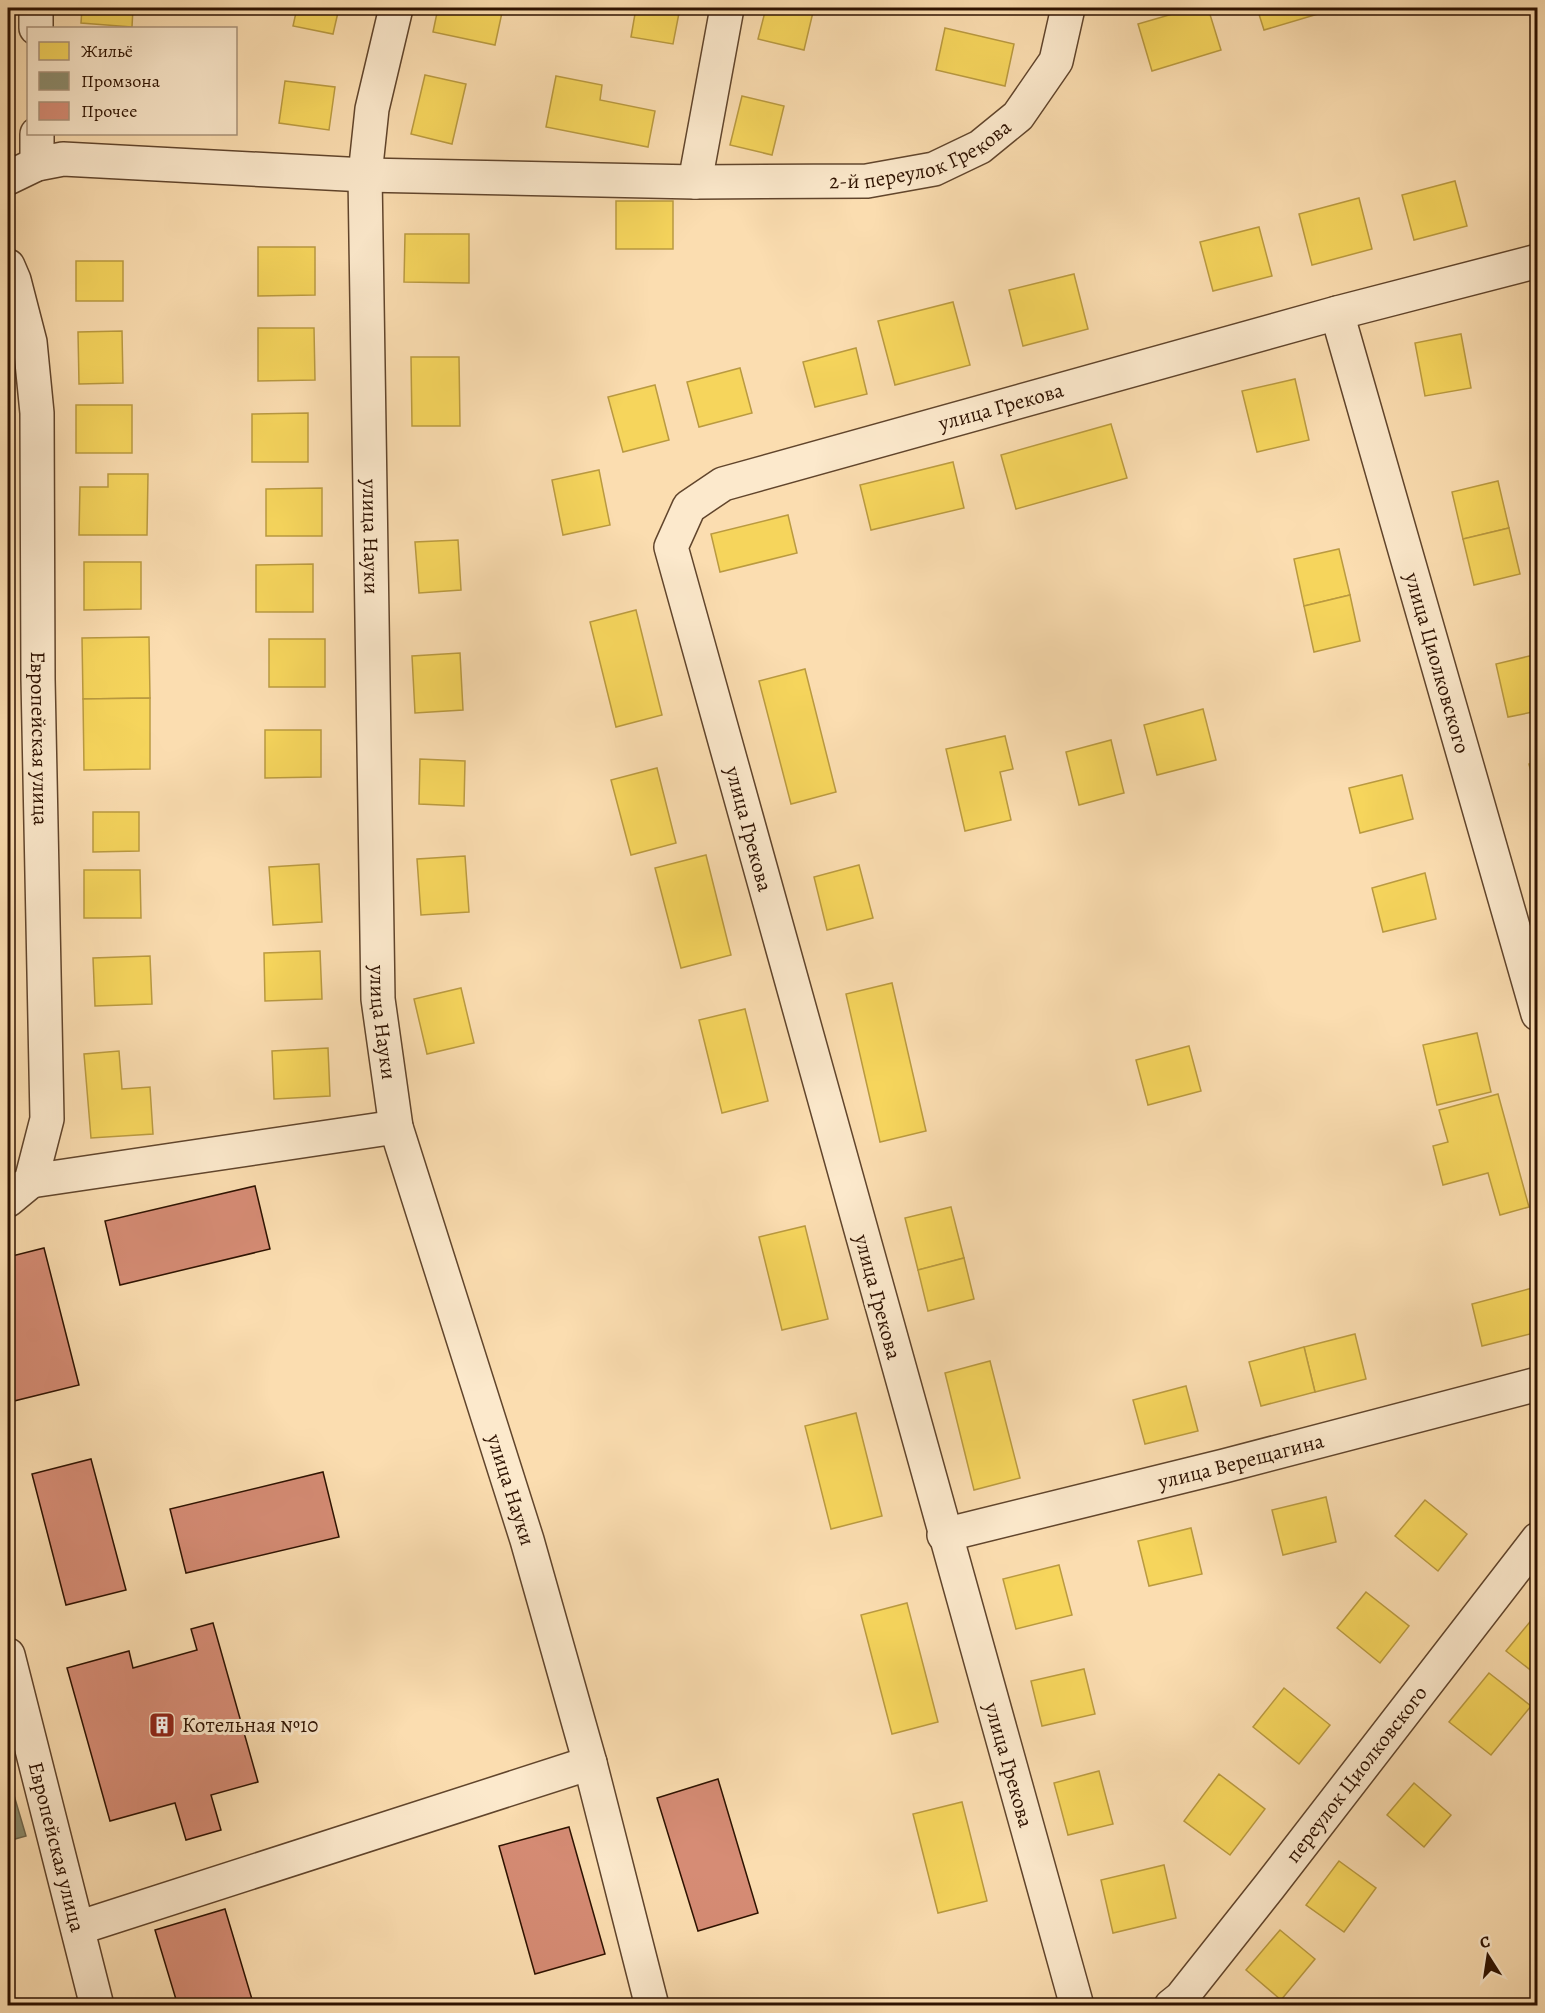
<svg xmlns="http://www.w3.org/2000/svg" width="1545" height="2013" font-family="Alegreya,serif">
	<style>
		.homes { fill: #f6d55c; stroke: #ba9a40; stroke-width: 1.5 }
		.industry { fill: #8c8c6e; stroke: #70674d; stroke-width: 1.5 }
		.building { fill: #d68c75; stroke: #2e1200; stroke-width: 1.5 }
		.lines { fill: none; stroke-linecap: round; stroke-linejoin: round }
		.minor-casing { stroke: #61452c; stroke-width: 36 }
		.minor { stroke: #fce9cc; stroke-width: 33 }
		.labels { text-anchor: middle; dominant-baseline: central; stroke-width: 6; stroke-linejoin: round; paint-order: stroke }
		.street-label { font-size: 21px; fill: #2e1200; stroke: #fce9cc }
		.poi-label { font-size: 21px; fill: #2e1200; stroke: #fce9cc; text-anchor: start }
	</style>
	<rect width="100%" height="100%" fill="#fbddb0"/>
	<filter id="stains"><feTurbulence type="fractalNoise" baseFrequency=".00333" numOctaves="4"/><feColorMatrix values="0 0 0 0 .2 0 0 0 0 .09 0 0 0 0 .02 0 0 0 .5 -.17"/></filter>
	<radialGradient id="worn" r=".72"><stop offset=".6" stop-color="#630" stop-opacity="0"/><stop offset="1" stop-color="#630" stop-opacity=".3"/></radialGradient>
	<g class="homes">
		<path d="M82,8H133L132,27L81,23Z"/>
		<path d="M297,8H339L333,34L293,26Z"/>
		<path d="M438,8H503L495,45L433,32Z"/>
		<path d="M636,8H680L673,44L631,37Z"/>
		<path d="M766,8H814L804,50L758,39Z"/>
		<path d="M1193,8H1208L1221,50L1152,71L1138,24Z"/>
		<path d="M1257,8H1316L1318,14L1264,30Z"/>
		<path d="M945,28L1014,44L1005,86L936,70Z"/>
		<path d="M425,75L466,84L452,144L411,134Z"/>
		<path d="M556,76L602,85L600,100L655,111L648,147L546,127Z"/>
		<path d="M285,81L335,87L329,130L279,123Z"/>
		<path d="M742,96L784,106L772,155L730,145Z"/>
		<path d="M1455,181L1467,226L1414,240L1402,195Z"/>
		<path d="M1359,198L1372,249L1312,265L1299,214Z"/>
		<rect x="616" y="201" width="57" height="48"/>
		<path d="M1259,227L1272,276L1213,291L1200,242Z"/>
		<path d="M405,234H469V283L404,282Z"/>
		<path d="M258,247H315V295L258,296Z"/>
		<rect x="76" y="261" width="47" height="40"/>
		<path d="M1074,274L1088,329L1023,346L1009,290Z"/>
		<path d="M953,302L970,365L895,385L878,321Z"/>
		<path d="M258,328H314L315,380L258,381Z"/>
		<path d="M122,331L123,383L79,384L78,332Z"/>
		<path d="M1461,334L1471,388L1425,396L1415,343Z"/>
		<path d="M856,348L867,394L815,407L803,362Z"/>
		<path d="M411,357H459L460,426H412Z"/>
		<path d="M740,368L752,413L699,427L687,382Z"/>
		<path d="M1295,379L1309,440L1257,452L1242,391Z"/>
		<path d="M655,385L669,440L623,452L608,397Z"/>
		<rect x="76" y="405" width="56" height="48"/>
		<path d="M308,413V462H252V414Z"/>
		<path d="M1111,424L1127,478L1016,509L1001,455Z"/>
		<path d="M953,462L964,508L871,530L860,485Z"/>
		<path d="M599,470L610,525L563,535L552,480Z"/>
		<path d="M108,474H148L147,535H79L80,487H108Z"/>
		<path d="M1498,481L1509,528L1463,539L1452,492Z"/>
		<path d="M322,488V536H266V489Z"/>
		<path d="M788,515L797,553L720,572L711,534Z"/>
		<path d="M1509,528L1520,574L1474,585L1463,539Z"/>
		<path d="M458,540L461,590L419,593L415,542Z"/>
		<path d="M1339,549L1350,595L1304,606L1294,559Z"/>
		<path d="M84,562H141V609L84,610Z"/>
		<path d="M313,564V612H256V565Z"/>
		<path d="M1350,595L1360,641L1314,652L1304,606Z"/>
		<path d="M636,610L662,715L616,727L590,622Z"/>
		<path d="M149,637L150,698L83,699L82,638Z"/>
		<rect x="269" y="639" width="56" height="48"/>
		<path d="M460,653L463,710L415,713L412,656Z"/>
		<path d="M1538,654V711L1508,717L1496,664Z"/>
		<path d="M805,669L836,792L791,804L759,681Z"/>
		<path d="M150,698V769L84,770L83,699Z"/>
		<path d="M1203,709L1216,760L1157,775L1144,725Z"/>
		<path d="M265,730H321V777L265,778Z"/>
		<path d="M1005,736L1013,769L1000,772L1011,820L965,831L946,749Z"/>
		<path d="M1111,740L1124,793L1079,805L1066,752Z"/>
		<path d="M420,759L465,761L464,806L419,804Z"/>
		<path d="M1538,762V800L1529,764Z"/>
		<path d="M657,768L676,843L631,855L611,780Z"/>
		<path d="M1402,775L1413,819L1360,833L1349,788Z"/>
		<path d="M93,812H139V851L93,852Z"/>
		<path d="M706,855L731,955L681,968L655,868Z"/>
		<path d="M465,856L469,912L421,915L417,859Z"/>
		<path d="M319,864L322,922L273,925L269,867Z"/>
		<path d="M859,865L873,918L827,930L814,877Z"/>
		<path d="M84,870H140L141,918H84Z"/>
		<path d="M1425,873L1436,919L1383,932L1372,888Z"/>
		<path d="M320,951L322,999L265,1001L264,953Z"/>
		<path d="M150,956L152,1004L95,1006L93,958Z"/>
		<path d="M892,983L926,1131L880,1142L846,994Z"/>
		<path d="M461,988L474,1043L427,1054L414,999Z"/>
		<path d="M745,1009L768,1101L722,1113L699,1020Z"/>
		<path d="M1477,1033L1491,1092L1437,1105L1423,1045Z"/>
		<path d="M1189,1046L1201,1091L1148,1105L1136,1060Z"/>
		<path d="M328,1048L330,1096L274,1099L272,1051Z"/>
		<path d="M119,1051L122,1089L150,1087L153,1134L91,1138L84,1054Z"/>
		<path d="M1498,1094L1529,1207L1500,1215L1488,1173L1443,1185L1433,1146L1448,1142L1439,1110Z"/>
		<path d="M951,1207L964,1258L918,1270L905,1218Z"/>
		<path d="M805,1226L828,1319L782,1330L759,1237Z"/>
		<path d="M964,1258L974,1299L928,1311L918,1270Z"/>
		<path d="M1536,1287L1538,1295V1332L1482,1346L1472,1304Z"/>
		<path d="M1355,1334L1366,1379L1315,1392L1304,1347Z"/>
		<path d="M1304,1347L1315,1392L1261,1406L1249,1362Z"/>
		<path d="M990,1361L1020,1478L974,1490L945,1373Z"/>
		<path d="M1186,1386L1198,1431L1145,1444L1133,1400Z"/>
		<path d="M856,1413L882,1516L831,1529L805,1426Z"/>
		<path d="M1326,1497L1336,1542L1283,1555L1272,1510Z"/>
		<path d="M1425,1500L1467,1534L1438,1571L1395,1536Z"/>
		<path d="M1191,1528L1202,1574L1149,1586L1138,1541Z"/>
		<path d="M1059,1565L1072,1615L1016,1629L1003,1579Z"/>
		<path d="M1366,1592L1409,1626L1380,1663L1337,1628Z"/>
		<path d="M907,1603L938,1722L892,1734L861,1615Z"/>
		<path d="M1538,1612V1676L1506,1651Z"/>
		<path d="M1084,1669L1095,1714L1042,1726L1031,1681Z"/>
		<path d="M1489,1673L1531,1706L1491,1755L1449,1722Z"/>
		<path d="M1284,1688L1330,1725L1299,1764L1253,1727Z"/>
		<path d="M1099,1771L1113,1824L1068,1835L1054,1783Z"/>
		<path d="M1219,1774L1265,1809L1230,1855L1184,1821Z"/>
		<path d="M1414,1783L1451,1815L1424,1847L1387,1815Z"/>
		<path d="M962,1802L987,1901L938,1913L913,1814Z"/>
		<path d="M1339,1861L1376,1888L1344,1932L1306,1905Z"/>
		<path d="M1164,1865L1176,1918L1113,1933L1101,1880Z"/>
		<path d="M1280,1930L1315,1959L1281,2000L1246,1970Z"/>
	</g>
	<path class="industry" d="M8,1775L26,1836L8,1841Z"/>
	<g class="building">
		<path d="M255,1186L270,1249L120,1285L105,1221Z"/>
		<path d="M44,1248L79,1385L14,1401L8,1375V1257Z"/>
		<path d="M91,1459L126,1590L66,1605L32,1474Z"/>
		<path d="M323,1472L339,1537L186,1573L170,1509Z"/>
		<path d="M213,1623L258,1782L211,1795L221,1830L186,1840L175,1803L110,1821L67,1668L129,1651L133,1668L197,1650L191,1629Z"/>
		<path d="M718,1779L758,1913L698,1931L657,1798Z"/>
		<path d="M569,1827L605,1954L535,1974L499,1846Z"/>
		<path d="M225,1909L254,2006H178L155,1930Z"/>
	</g>
	<g class="lines">
		<defs>
			<g id="minor">
				<path d="M36,8V28"/>
				<path id="s1" d="M396,8L372,109L365,175L378,999L396,1127L527,1540L590,1763L652,2006"/>
				<path d="M37,134V164"/>
				<path id="s2" d="M8,178L37,164L63,159L365,175L695,182L867,181L934,169L980,147L1018,116L1056,61L1068,8"/>
				<path d="M695,182L727,8"/>
				<path id="s3" d="M8,266L14,280L30,342L37,413L38,679L47,1119L31,1181L8,1200"/>
				<path id="s4" d="M1337,313L1538,1014"/>
				<path d="M31,1181L396,1127"/>
				<path id="s5" d="M944,1535L1224,1466L1538,1384"/>
				<path id="s6" d="M8,1655L97,2006"/>
				<path d="M78,1928L590,1763"/>
				<path id="s7" d="M1077,2006L671,547L689,507L723,484L1337,313L1538,261"/>
				<path id="s8" d="M1171,2006L1181,1998L1269,1887L1538,1539"/>
			</g>
		</defs>
		<use href="#minor" class="minor-casing"/>
		<use href="#minor" class="minor"/>
	</g>
	<defs>
		<symbol id="building-square" viewBox="-11 -11 22 22"><rect x="-9" y="-9" width="18" height="18" rx="4" fill="#8f2418" stroke="#fce9cc"/><path d="M-4-6H4V6H1V3H-1V6H-4ZM-2.5-4.3h1.7v1.8h-1.7ZM.8-4.3h1.7v1.8H.8ZM-2.5-1h1.7V.8h-1.7ZM.8-1h1.7V.8H.8Z" fill="#fff"/></symbol>
	</defs>
	<g fill-rule="evenodd">
		<use href="#building-square" x="147" y="1710" width="30" height="30"/>
	</g>
	<g class="labels">
		<g class="street-label">
			<text stroke="none"><textPath href="#s2" startOffset="922">2-й переулок Грекова</textPath></text>
			<text stroke="none"><textPath href="#s7" startOffset="1888">улица Грекова</textPath></text>
			<text stroke="none"><textPath href="#s1" startOffset="532">улица Науки</textPath></text>
			<text stroke="none"><textPath href="#s4" startOffset="364">улица Циолковского</textPath></text>
			<text stroke="none"><textPath href="#s3" startOffset="476">Европейская улица</textPath></text>
			<text transform="translate(749 829) rotate(75)">улица Грекова</text>
			<text stroke="none"><textPath href="#s1" startOffset="1018">улица Науки</textPath></text>
			<text transform="translate(878 1297) rotate(75)">улица Грекова</text>
			<text stroke="none"><textPath href="#s5" startOffset="306">улица Верещагина</textPath></text>
			<text stroke="none"><textPath href="#s1" startOffset="1504">улица Науки</textPath></text>
			<text transform="translate(1009 1765) rotate(74)">улица Грекова</text>
			<text stroke="none"><textPath href="#s8" startOffset="297">переулок Циолковского</textPath></text>
			<text stroke="none"><textPath href="#s6" startOffset="198">Европейская улица</textPath></text>
		</g>
		<g class="poi-label">
			<text x="182" y="1725">Котельная №10</text>
		</g>
	</g>
	<rect width="1545" height="2013" fill="none" stroke="#fbddb0" stroke-width="30"/>
	<rect x="9" y="9" width="1527" height="1995" fill="none" stroke="#2e1200" stroke-width="3"/>
	<rect x="15" y="15" width="1515" height="1983" fill="none" stroke="#2e1200" stroke-width="1.5"/>
	<rect x="27" y="27" width="210" height="108" fill="#fce9cc" stroke="#aa937a" stroke-width="1.5"/>
	<rect x="39" y="42" width="30" height="18" fill="#f6d55c" stroke="#aa937a" stroke-width="1.5"/>
	<text x="81" y="57" font-size="18" fill="#2e1200">Жильё</text>
	<rect x="39" y="72" width="30" height="18" fill="#8c8c6e" stroke="#aa937a" stroke-width="1.5"/>
	<text x="81" y="87" font-size="18" fill="#2e1200">Промзона</text>
	<rect x="39" y="102" width="30" height="18" fill="#d68c75" stroke="#aa937a" stroke-width="1.5"/>
	<text x="81" y="117" font-size="18" fill="#2e1200">Прочее</text>
	<g transform="translate(1488 1956) rotate(348)" stroke="#fce9cc" stroke-width="4.5" paint-order="stroke">
	<path d="M0-4.5L10 22L0 15L-10 22Z" fill="#2e1200"/>
	<text y="-9" font-size="16" font-weight="bold" text-anchor="middle" fill="#2e1200">С</text>
	</g>
	<rect width="100%" height="100%" filter="url(#stains)"/>
	<rect width="100%" height="100%" fill="url(#worn)"/>
</svg>
